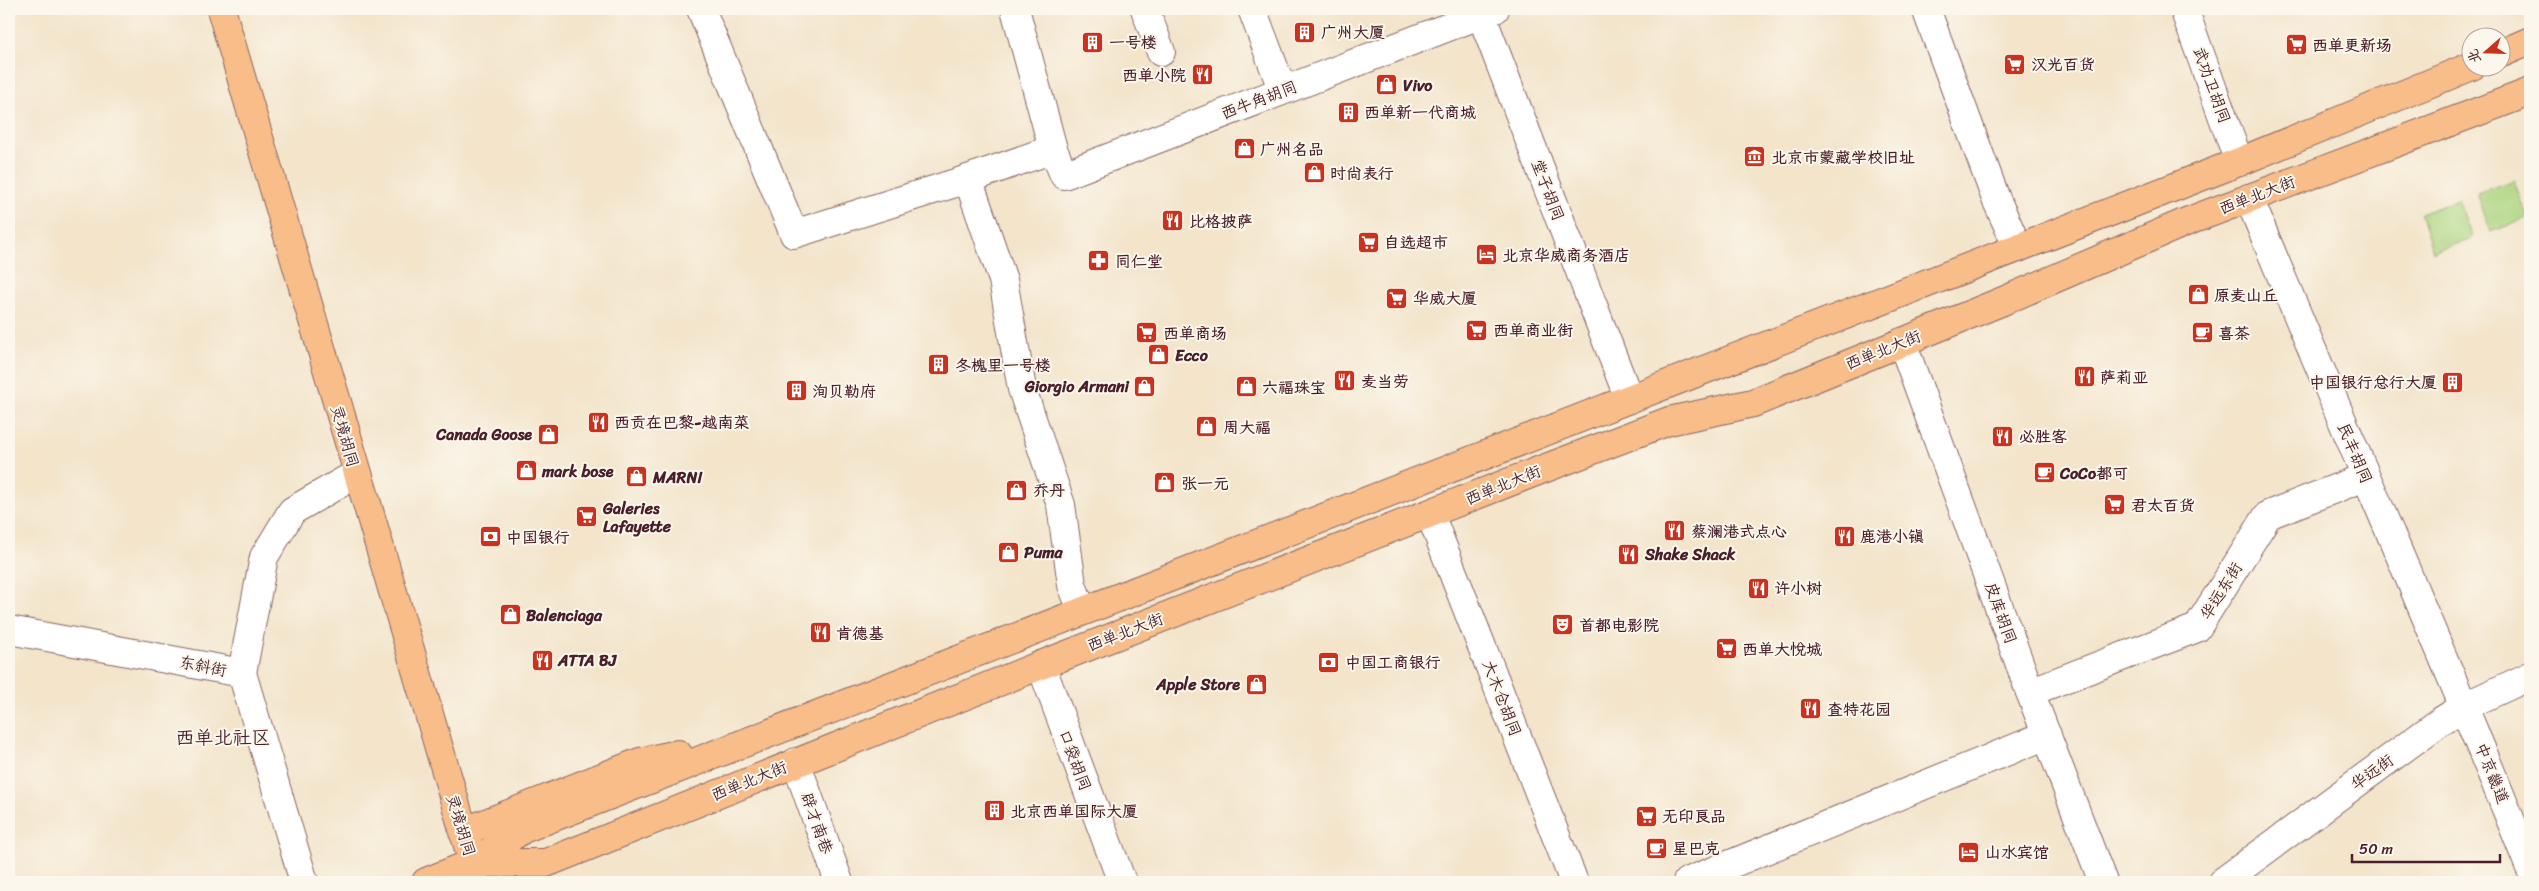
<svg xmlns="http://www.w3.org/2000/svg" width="2539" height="891" font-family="Sriracha,'LXGW WenKai TC',sans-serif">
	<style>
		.green { fill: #acd47f; stroke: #7b7a55 }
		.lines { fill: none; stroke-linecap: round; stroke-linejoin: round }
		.minor-casing { stroke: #856463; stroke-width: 30 }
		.major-casing { stroke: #856463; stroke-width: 30 }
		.minor { stroke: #fff; stroke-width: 28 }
		.major { stroke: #f8bd89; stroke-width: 28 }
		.labels { text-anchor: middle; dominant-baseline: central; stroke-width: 4; stroke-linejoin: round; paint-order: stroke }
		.poi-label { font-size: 16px; font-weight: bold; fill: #4a1f2b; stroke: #fbf7ec; text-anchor: start }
		.street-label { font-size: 16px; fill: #4a1f2b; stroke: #fbf7ec }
		.quarter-label { font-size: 19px; fill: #4a1f2b; stroke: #fbf7ec }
	</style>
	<rect width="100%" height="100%" fill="#fbf7ec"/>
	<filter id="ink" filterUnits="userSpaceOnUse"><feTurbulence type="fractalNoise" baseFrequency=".02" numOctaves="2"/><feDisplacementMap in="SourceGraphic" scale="10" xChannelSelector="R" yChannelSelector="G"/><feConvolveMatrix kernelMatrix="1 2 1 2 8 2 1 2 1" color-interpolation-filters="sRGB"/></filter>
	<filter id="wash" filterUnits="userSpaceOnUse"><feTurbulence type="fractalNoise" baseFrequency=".0096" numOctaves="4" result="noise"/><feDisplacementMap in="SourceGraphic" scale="20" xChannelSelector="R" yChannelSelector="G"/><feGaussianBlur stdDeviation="1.12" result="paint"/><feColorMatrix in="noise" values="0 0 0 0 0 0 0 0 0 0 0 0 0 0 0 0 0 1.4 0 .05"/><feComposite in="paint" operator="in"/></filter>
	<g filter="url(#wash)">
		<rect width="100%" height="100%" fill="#f3e4ca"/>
		<g class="green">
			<path d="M2514,180L2528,218L2491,232L2477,193Z"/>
			<path d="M2458,200L2472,238L2433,252L2420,214Z"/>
		</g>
	</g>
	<g filter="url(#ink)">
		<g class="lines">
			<defs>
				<g id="minor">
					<path d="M701,9L794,234L968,179L1053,149L1015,9"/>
					<path d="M1145,9L1161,52"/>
					<path d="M1252,9L1281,86"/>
					<path d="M1479,9L1629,399"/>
					<path d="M1926,9L1996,199L2018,248"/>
					<path d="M2184,9L2239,162"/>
					<path d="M1053,149L1064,175L1495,9"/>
					<path d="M968,179L1003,280L1022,389L1061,505L1072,585L1082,610"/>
					<path d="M2249,198C2341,423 2440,643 2530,868"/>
					<path d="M1902,342L2030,692L2103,882"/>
					<path d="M1430,514L1574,882"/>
					<path d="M9,630L242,673L304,882"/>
					<path d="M1041,665L1122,882"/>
					<path d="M242,673L264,557L292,511L356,474"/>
					<path d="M2030,692L2197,628L2268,515L2365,477"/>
					<path d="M796,762L839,882"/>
					<path d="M1687,882L2047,735"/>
					<path d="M2222,882L2441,721L2465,706L2530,676"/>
				</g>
				<g id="major">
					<path d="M221,9L473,863L474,881"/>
					<path d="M2502,53L2530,41"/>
					<path d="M463,832L640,762L678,754"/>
					<path d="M473,863H546L1041,665L1538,471L1669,421L1753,403L2003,301L2186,222L2530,92"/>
					<path d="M426,882L473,863L523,829L2239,162L2472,66"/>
				</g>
			</defs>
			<use href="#minor" class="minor-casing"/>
			<use href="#major" class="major-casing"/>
			<use href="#minor" class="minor"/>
			<use href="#major" class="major"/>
		</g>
	</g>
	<defs>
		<symbol id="building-square" viewBox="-11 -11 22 22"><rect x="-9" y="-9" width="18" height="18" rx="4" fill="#c8321e" stroke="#fbf7ec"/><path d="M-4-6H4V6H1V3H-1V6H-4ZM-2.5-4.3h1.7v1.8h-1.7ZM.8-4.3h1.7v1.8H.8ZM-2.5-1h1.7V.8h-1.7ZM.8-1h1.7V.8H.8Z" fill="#fff"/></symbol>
		<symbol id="supermarket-square" viewBox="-11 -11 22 22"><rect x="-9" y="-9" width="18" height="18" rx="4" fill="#c8321e" stroke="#fbf7ec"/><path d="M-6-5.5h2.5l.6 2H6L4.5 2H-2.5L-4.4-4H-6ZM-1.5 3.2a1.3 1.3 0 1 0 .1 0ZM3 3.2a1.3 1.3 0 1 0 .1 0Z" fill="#fff"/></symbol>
		<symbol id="restaurant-square" viewBox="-11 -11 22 22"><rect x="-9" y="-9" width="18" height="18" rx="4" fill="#c8321e" stroke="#fbf7ec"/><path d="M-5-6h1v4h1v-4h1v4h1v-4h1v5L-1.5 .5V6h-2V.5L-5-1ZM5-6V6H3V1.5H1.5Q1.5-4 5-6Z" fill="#fff"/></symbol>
		<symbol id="shop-square" viewBox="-11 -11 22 22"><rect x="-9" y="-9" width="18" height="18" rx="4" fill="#c8321e" stroke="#fbf7ec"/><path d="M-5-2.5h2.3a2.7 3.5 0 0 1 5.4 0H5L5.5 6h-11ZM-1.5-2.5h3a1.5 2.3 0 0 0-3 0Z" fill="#fff"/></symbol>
		<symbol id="museum-square" viewBox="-11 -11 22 22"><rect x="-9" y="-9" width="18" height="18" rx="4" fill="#c8321e" stroke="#fbf7ec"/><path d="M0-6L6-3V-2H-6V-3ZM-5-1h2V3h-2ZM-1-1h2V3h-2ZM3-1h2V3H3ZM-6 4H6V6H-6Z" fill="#fff"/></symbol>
		<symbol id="hotel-square" viewBox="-11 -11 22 22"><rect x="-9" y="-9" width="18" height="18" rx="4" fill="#c8321e" stroke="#fbf7ec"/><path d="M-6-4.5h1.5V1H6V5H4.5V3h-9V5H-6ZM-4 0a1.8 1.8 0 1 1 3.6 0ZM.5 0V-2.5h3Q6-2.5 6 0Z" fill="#fff"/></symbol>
		<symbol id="pharmacy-square" viewBox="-11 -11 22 22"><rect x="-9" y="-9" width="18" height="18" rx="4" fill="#c8321e" stroke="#fbf7ec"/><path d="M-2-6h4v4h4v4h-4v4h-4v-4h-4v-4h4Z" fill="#fff"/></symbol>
		<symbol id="cafe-square" viewBox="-11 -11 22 22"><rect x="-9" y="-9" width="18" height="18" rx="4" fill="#c8321e" stroke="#fbf7ec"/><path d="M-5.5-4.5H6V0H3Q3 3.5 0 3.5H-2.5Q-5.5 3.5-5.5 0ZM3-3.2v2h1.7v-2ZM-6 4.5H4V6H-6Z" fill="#fff"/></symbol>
		<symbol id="bank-square" viewBox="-11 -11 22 22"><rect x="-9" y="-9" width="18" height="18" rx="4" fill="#c8321e" stroke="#fbf7ec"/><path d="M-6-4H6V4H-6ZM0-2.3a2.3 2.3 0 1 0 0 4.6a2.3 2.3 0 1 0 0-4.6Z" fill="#fff"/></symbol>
		<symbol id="theatre-square" viewBox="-11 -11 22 22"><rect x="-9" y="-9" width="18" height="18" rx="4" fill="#c8321e" stroke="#fbf7ec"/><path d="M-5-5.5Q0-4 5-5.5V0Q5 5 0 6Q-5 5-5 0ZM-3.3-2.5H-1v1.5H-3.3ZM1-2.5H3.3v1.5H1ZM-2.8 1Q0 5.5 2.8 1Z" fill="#fff"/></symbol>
	</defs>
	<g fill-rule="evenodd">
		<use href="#building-square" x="1292" y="20" width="25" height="25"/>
		<use href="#building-square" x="1080" y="30" width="25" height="25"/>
		<use href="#supermarket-square" x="2284" y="32" width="25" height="25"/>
		<use href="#supermarket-square" x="2002" y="52" width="25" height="25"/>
		<use href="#restaurant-square" x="1190" y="62" width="25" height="25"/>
		<use href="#shop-square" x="1374" y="72" width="25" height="25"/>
		<use href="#building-square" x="1336" y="100" width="25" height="25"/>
		<use href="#shop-square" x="1232" y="136" width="25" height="25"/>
		<use href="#museum-square" x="1742" y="144" width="25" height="25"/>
		<use href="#shop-square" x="1302" y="160" width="25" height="25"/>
		<use href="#restaurant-square" x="1160" y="208" width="25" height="25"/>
		<use href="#supermarket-square" x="1356" y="230" width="25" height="25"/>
		<use href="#hotel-square" x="1474" y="242" width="25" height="25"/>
		<use href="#pharmacy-square" x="1086" y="248" width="25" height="25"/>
		<use href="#shop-square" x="2186" y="282" width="25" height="25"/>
		<use href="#supermarket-square" x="1384" y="286" width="25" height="25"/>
		<use href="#supermarket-square" x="1464" y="318" width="25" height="25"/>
		<use href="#supermarket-square" x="1134" y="320" width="25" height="25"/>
		<use href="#cafe-square" x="2190" y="320" width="25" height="25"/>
		<use href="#shop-square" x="1146" y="342" width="25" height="25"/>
		<use href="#building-square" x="926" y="352" width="25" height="25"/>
		<use href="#restaurant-square" x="2072" y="364" width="25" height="25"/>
		<use href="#restaurant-square" x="1332" y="368" width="25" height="25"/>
		<use href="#building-square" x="2440" y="370" width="25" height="25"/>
		<use href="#shop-square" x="1132" y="374" width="25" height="25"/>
		<use href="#shop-square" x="1234" y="374" width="25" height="25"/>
		<use href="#building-square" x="784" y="378" width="25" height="25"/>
		<use href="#restaurant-square" x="586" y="410" width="25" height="25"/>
		<use href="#shop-square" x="1194" y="414" width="25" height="25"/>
		<use href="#shop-square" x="536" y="422" width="25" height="25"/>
		<use href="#restaurant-square" x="1990" y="424" width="25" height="25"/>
		<use href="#shop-square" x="514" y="458" width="25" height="25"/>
		<use href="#cafe-square" x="2032" y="460" width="25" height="25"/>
		<use href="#shop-square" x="624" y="464" width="25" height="25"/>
		<use href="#shop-square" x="1152" y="470" width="25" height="25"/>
		<use href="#shop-square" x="1004" y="478" width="25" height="25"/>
		<use href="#supermarket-square" x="2102" y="492" width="25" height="25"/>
		<use href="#supermarket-square" x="574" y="504" width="25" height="25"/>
		<use href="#restaurant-square" x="1662" y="518" width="25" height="25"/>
		<use href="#restaurant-square" x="1832" y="524" width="25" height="25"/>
		<use href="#bank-square" x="478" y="524" width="25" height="25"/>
		<use href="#shop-square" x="996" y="540" width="25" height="25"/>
		<use href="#restaurant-square" x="1616" y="542" width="25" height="25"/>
		<use href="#restaurant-square" x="1746" y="576" width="25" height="25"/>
		<use href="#shop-square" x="498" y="602" width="25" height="25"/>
		<use href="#theatre-square" x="1550" y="612" width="25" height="25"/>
		<use href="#restaurant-square" x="808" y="620" width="25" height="25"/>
		<use href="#supermarket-square" x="1714" y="636" width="25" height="25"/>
		<use href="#restaurant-square" x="530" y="648" width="25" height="25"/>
		<use href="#bank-square" x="1316" y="650" width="25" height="25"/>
		<use href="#shop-square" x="1244" y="672" width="25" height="25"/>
		<use href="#restaurant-square" x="1798" y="696" width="25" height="25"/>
		<use href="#building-square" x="982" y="798" width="25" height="25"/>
		<use href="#supermarket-square" x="1634" y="804" width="25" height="25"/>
		<use href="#cafe-square" x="1644" y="836" width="25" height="25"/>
		<use href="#hotel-square" x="1956" y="840" width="25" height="25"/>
	</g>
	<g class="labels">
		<g class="poi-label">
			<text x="1321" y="32">广州大厦</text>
			<text x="1109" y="42">一号楼</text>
			<text x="2312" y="45">西单更新场</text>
			<text x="2031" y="64">汉光百货</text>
			<text x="1186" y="75" text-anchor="end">西单小院</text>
			<text x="1403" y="85">Vivo</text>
			<text x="1364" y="112">西单新一代商城</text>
			<text x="1260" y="149">广州名品</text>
			<text x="1771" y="157">北京市蒙藏学校旧址</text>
			<text x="1330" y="173">时尚表行</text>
			<text x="1189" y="221">比格披萨</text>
			<text x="1384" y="242">自选超市</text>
			<text x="1502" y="255">北京华威商务酒店</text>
			<text x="1115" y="261">同仁堂</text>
			<text x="2214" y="295">原麦山丘</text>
			<text x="1413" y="298">华威大厦</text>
			<text x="1493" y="330">西单商业街</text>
			<text x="1163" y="333">西单商场</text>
			<text x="2218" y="333">喜茶</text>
			<text x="1175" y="355">Ecco</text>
			<text x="955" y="365">冬槐里一号楼</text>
			<text x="2100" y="377">萨莉亚</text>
			<text x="1361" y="381">麦当劳</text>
			<text x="2437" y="382" text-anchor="end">中国银行总行大厦</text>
			<text x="1129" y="386" text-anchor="end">Giorgio Armani</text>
			<text x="1262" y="387">六福珠宝</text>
			<text x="812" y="391">洵贝勒府</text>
			<text x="614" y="422">西贡在巴黎-越南菜</text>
			<text x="1223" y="427">周大福</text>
			<text x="532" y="434" text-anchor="end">Canada Goose</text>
			<text x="2019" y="436">必胜客</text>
			<text x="542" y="471">mark bose</text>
			<text x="2060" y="473">CoCo都可</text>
			<text x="653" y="477">MARNI</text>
			<text x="1181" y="483">张一元</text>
			<text x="1033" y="490">乔丹</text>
			<text x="2131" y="505">君太百货</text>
			<text x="603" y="508">Galeries<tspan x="603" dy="18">Lafayette</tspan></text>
			<text x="1691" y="531">蔡澜港式点心</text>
			<text x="1860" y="536">鹿港小镇</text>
			<text x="506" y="537">中国银行</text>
			<text x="1024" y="552">Puma</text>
			<text x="1645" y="554">Shake Shack</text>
			<text x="1774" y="588">许小树</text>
			<text x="526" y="615">Balenciaga</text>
			<text x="1579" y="625">首都电影院</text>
			<text x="836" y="633">肯德基</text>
			<text x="1742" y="649">西单大悦城</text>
			<text x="558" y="660">ATTA BJ</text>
			<text x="1345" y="662">中国工商银行</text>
			<text x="1240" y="684" text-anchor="end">Apple Store</text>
			<text x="1827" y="709">查特花园</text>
			<text x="1010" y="811">北京西单国际大厦</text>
			<text x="1662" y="816">无印良品</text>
			<text x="1672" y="848">星巴克</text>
			<text x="1985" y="852">山水宾馆</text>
		</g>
		<g class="street-label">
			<text transform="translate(2212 85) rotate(70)">武功卫胡同</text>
			<text transform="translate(1259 100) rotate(-21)">西牛角胡同</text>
			<text transform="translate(1548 190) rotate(69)">堂子胡同</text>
			<text transform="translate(2257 195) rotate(-21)">西单北大街</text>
			<text transform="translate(1883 350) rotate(-22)">西单北大街</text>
			<text transform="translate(345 436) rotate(74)">灵境胡同</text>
			<text transform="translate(2355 453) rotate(67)">民丰胡同</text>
			<text transform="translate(1503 485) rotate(-22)">西单北大街</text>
			<text transform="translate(2221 591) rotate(-58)">华远东街</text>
			<text transform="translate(2001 613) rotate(70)">皮库胡同</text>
			<text transform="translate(1125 632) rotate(-21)">西单北大街</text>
			<text transform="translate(203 666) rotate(11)">东斜街</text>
			<text transform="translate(1502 698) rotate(69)">大木仓胡同</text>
			<text transform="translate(1075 760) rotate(69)">口袋胡同</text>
			<text transform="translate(2372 772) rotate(-36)">华远街</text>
			<text transform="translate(2492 773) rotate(68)">中京畿道</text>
			<text transform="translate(749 781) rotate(-22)">西单北大街</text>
			<text transform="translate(817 823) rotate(70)">辟才南巷</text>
			<text transform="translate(461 825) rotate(73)">灵境胡同</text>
		</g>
		<g class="quarter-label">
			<text x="223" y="737">西单北社区</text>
		</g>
	</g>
	<rect width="2539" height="891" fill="none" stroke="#fbf7ec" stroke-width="30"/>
	<g transform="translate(2486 52) rotate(250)"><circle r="24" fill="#fbf7ec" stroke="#b4a19f"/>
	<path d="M0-4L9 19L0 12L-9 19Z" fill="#c8321e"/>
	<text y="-8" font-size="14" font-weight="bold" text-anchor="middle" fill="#4a1f2b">北</text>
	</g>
	<path d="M2352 854v8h148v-8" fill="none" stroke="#4a1f2b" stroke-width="2.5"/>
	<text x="2359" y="854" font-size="15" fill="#4a1f2b" stroke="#fbf7ec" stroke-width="4" paint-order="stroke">50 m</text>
</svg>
